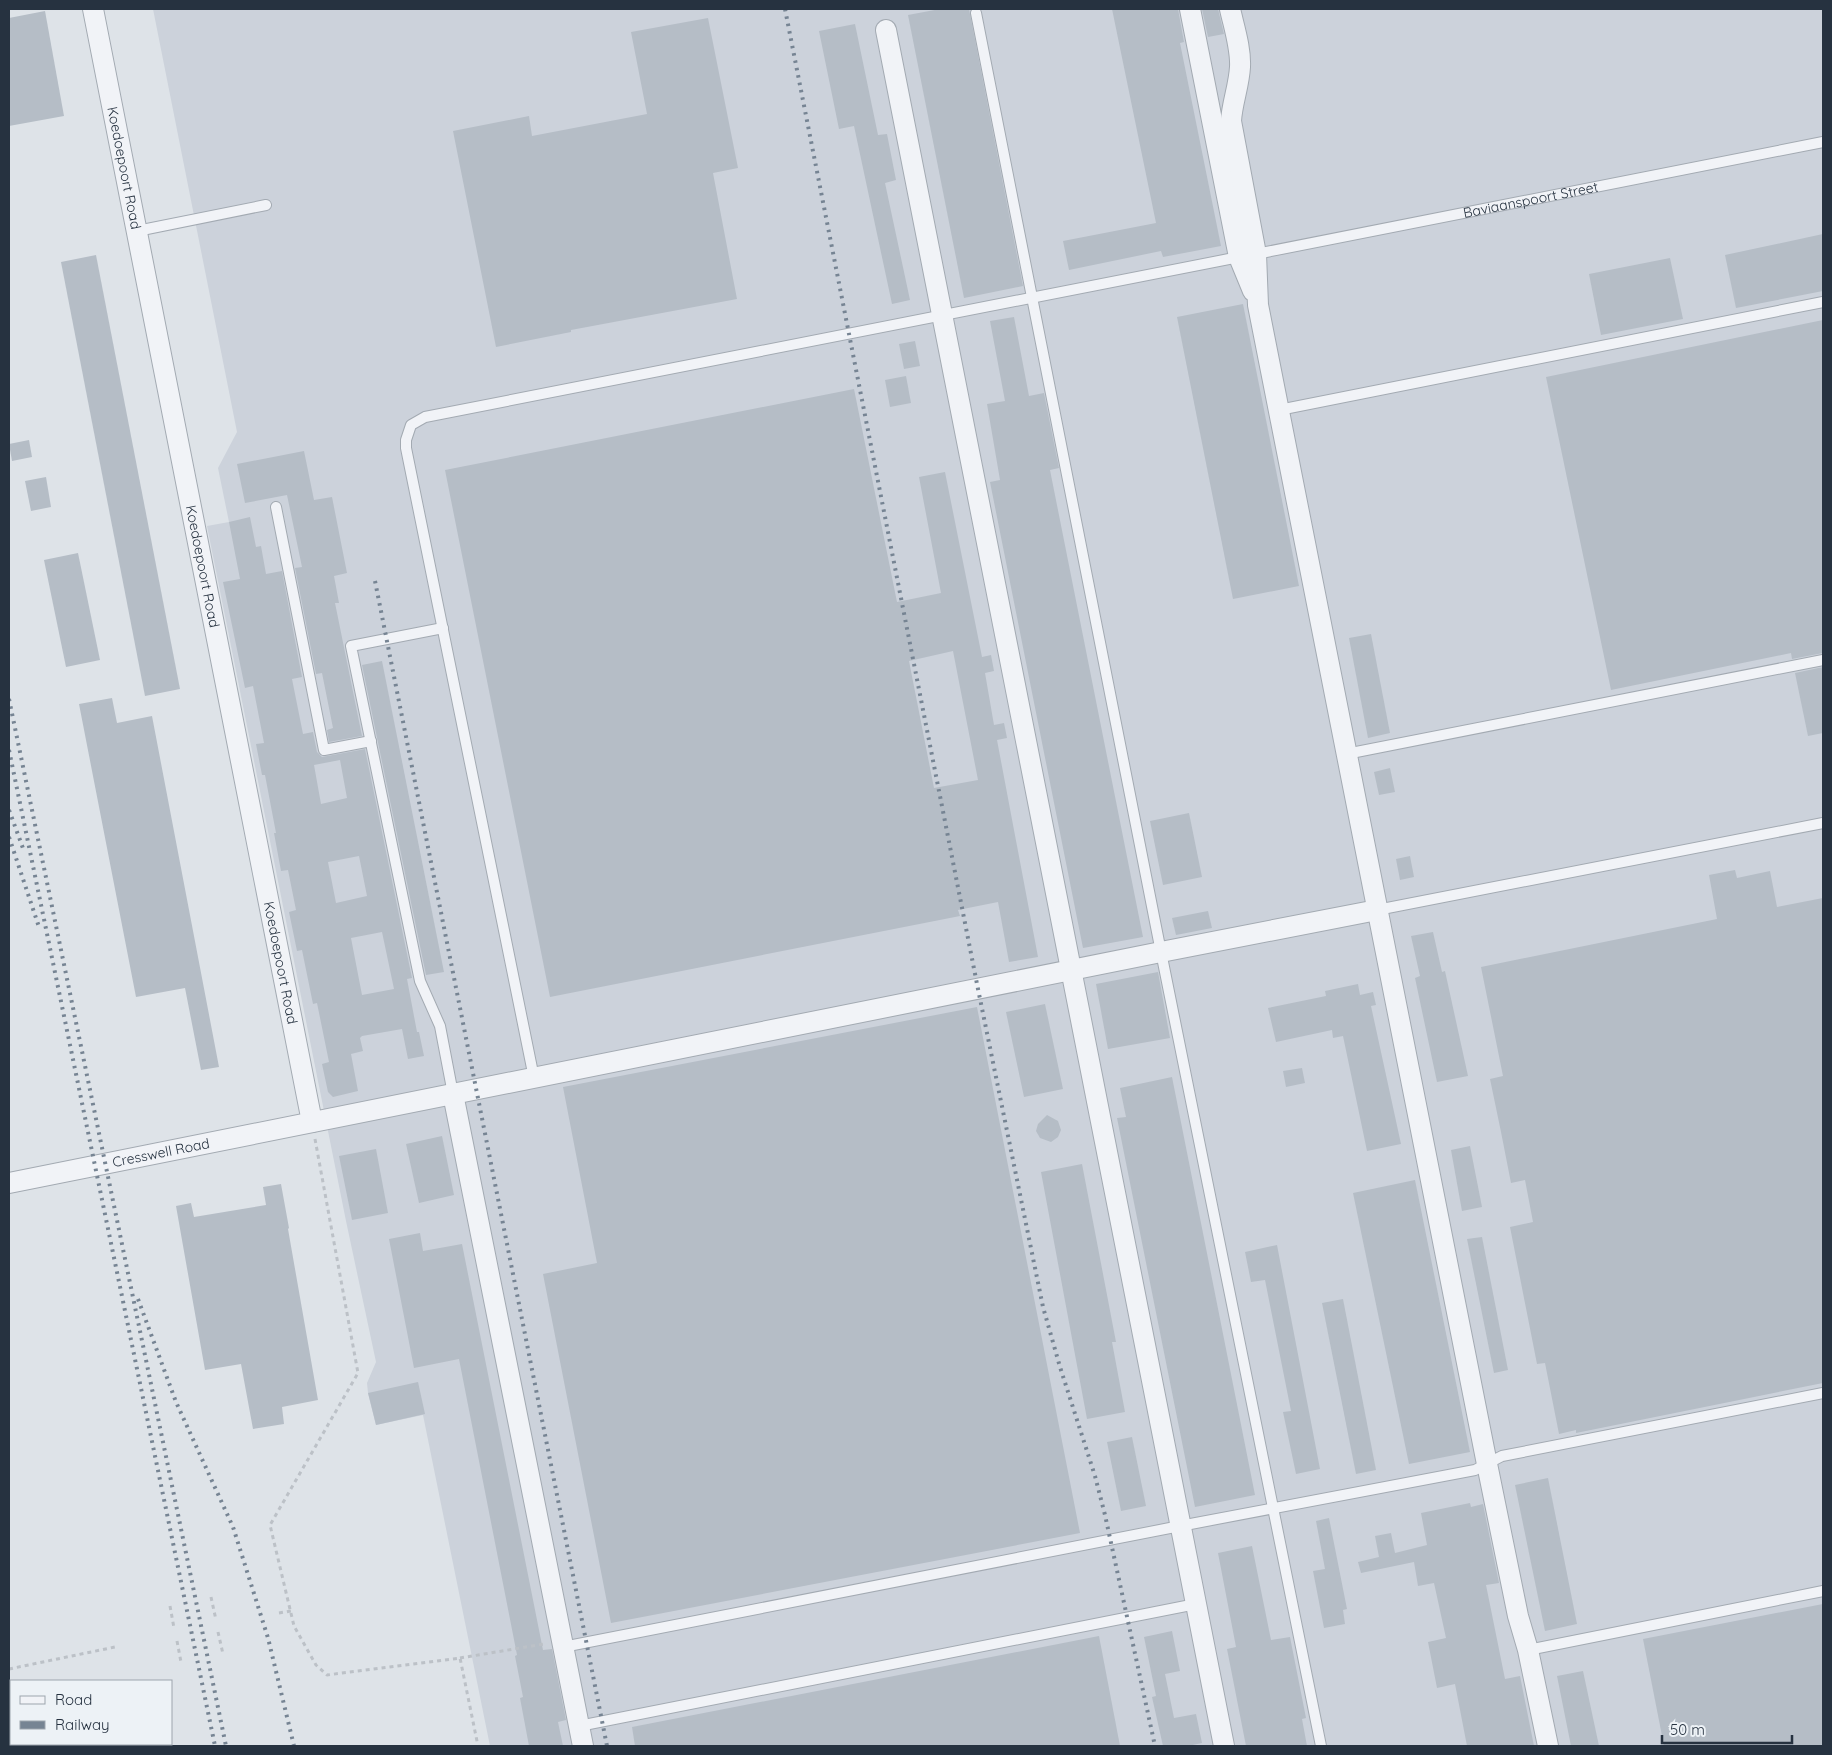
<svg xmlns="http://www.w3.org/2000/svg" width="1832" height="1755" font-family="Quicksand,sans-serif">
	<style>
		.built { fill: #ccd2db }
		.building { fill: #b5bdc6; fill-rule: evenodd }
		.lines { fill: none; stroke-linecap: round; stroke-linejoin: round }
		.lane-casing { stroke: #a3aab2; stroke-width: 12 }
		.street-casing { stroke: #a3aab2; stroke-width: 22 }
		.path { stroke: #bcc1c7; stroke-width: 3; stroke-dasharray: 4 4; stroke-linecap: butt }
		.lane { stroke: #f1f3f7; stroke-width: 10 }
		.street { stroke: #f1f3f7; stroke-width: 20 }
		.rail { stroke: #768493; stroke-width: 4; stroke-dasharray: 2.5 5; stroke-linecap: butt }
		.labels { text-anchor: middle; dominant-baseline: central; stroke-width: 4.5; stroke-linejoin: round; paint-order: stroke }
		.street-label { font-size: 14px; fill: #263240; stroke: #edf2f6 }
	</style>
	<rect width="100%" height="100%" fill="#dee3e8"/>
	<path class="built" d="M153,9H1823V1746H490L423,1415L376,1425L368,1393L367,1383L376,1362L346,1221L207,526L229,522L218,468L237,432Z"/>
	<g class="building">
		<path d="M940,9H969L1023,286L964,298L908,15Z"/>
		<path d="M1112,9H1178L1184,42L1180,43L1221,246L1163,257L1161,251L1069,270L1063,241L1156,223Z"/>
		<path d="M1202,9H1218L1224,34L1208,37Z"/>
		<path d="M45,11L64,116L9,126V18Z"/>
		<path d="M708,18L738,168L713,173L737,299L571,330V332L496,347L453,131L529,116L532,136L647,114L631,32Z"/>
		<path d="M855,24L878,135L887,134L896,180L885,183L910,300L892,304L854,126L839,129L819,31Z"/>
		<path d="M1823,234V291L1736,308L1725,255Z"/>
		<path d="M96,255L180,689L145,696L61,262Z"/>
		<path d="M1670,258L1683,319L1601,335L1589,274Z"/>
		<path d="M1243,304L1299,586L1233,599L1177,317Z"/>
		<path d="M1014,317L1029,396L1044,393L1059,468L1050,470L1143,937L1083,948L990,482L1000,480L987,404L1005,401L990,321Z"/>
		<path d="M1823,320V653L1792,659L1791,653L1611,690L1546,377Z"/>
		<path d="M915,341L920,366L904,369L899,344Z"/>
		<path d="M906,376L911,403L890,407L885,380Z"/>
		<path d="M854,389L897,602L941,593L919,477L945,472L982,657L991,655L994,671L985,673L994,725L1004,723L1007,738L997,740L1038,957L1009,962L998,902L958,910L960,916L550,997L445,470ZM953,651L978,780L934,788L909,661Z"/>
		<path d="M29,440L32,457L12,461L9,444Z"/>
		<path d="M304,451L314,500L332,497L347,573L334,576L339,603H335L362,736L329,742L327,730L333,728L322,673L316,674L295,568L302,567L287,495L245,503L237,464Z"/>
		<path d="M46,477L51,507L31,511L25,481Z"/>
		<path d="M250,517L256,547L261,546L266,574L282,571L302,677L292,679L303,734L313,732L317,752L322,757L365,749L412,978L407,979L417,1032H419L424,1056L408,1059L402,1029L362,1036L360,1038L363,1051L351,1054L358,1091L333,1097L328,1092L322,1064L329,1062L317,1003L313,1004L302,950L297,951L289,912L296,910L288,870L281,871L274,833H276L265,775H262L256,744L264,743L253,686L245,688L223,582L240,579L229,522ZM340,760L347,798L321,804L314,765ZM359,856L367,896L336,903L328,862ZM382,932L394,989L362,995L351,938Z"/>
		<path d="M78,553L100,660L66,667L44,560Z"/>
		<path d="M1371,634L1390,733L1368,738L1349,638Z"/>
		<path d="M382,661L444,972L426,975L362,665Z"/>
		<path d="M1823,667V733L1808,736L1795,673Z"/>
		<path d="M112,698L117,723L152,716L219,1067L201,1070L185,988L136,997L79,704Z"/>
		<path d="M1390,768L1395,792L1379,795L1374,772Z"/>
		<path d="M1189,813L1202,877L1163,885L1150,821Z"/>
		<path d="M1410,856L1414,877L1400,880L1396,859Z"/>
		<path d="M1735,870L1737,878L1770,871L1777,907L1823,898V1383L1576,1433V1430L1559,1434L1545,1363L1537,1364L1510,1227L1533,1222L1525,1180L1511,1183L1501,1132L1490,1079L1503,1076L1481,967L1717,919L1709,875Z"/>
		<path d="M1208,911L1212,928L1176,935L1172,918Z"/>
		<path d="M1433,932L1442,972L1445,971L1468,1076L1437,1082L1415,978L1420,976L1411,936Z"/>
		<path d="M1158,972L1170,1038L1108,1049L1096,984Z"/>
		<path d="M1358,984L1360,995L1373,992L1376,1005L1371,1006L1401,1144L1367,1151L1343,1036L1333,1038L1332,1030L1276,1042L1268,1008L1326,996L1325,991Z"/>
		<path d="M1045,1004L1063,1089L1024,1097L1006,1012Z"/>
		<path d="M977,1007L1080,1533L611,1623L543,1274L597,1263L563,1087Z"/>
		<path d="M1302,1068L1305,1083L1286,1087L1283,1071Z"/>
		<path d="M1172,1077L1255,1495L1195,1507L1117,1118L1126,1117L1120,1088Z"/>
		<path d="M1047,1115L1058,1121L1061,1130L1058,1137L1051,1142L1040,1138L1036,1131L1038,1124Z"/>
		<path d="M442,1136L454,1195L419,1203L406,1144Z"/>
		<path d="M1470,1146L1482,1207L1462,1211L1451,1150Z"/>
		<path d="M376,1149L388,1213L352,1220L339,1156Z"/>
		<path d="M1082,1164L1116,1342H1112L1125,1412L1087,1419L1041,1172Z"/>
		<path d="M1415,1180L1470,1452L1409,1464L1353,1193Z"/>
		<path d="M281,1184L289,1228L288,1229L318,1400L282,1407L284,1424L253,1429L241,1364L205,1370L176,1206L191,1203L194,1217L266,1205L263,1187Z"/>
		<path d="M420,1233L423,1251L462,1244L543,1650L552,1649L566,1720L558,1722L563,1746H529L520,1698L523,1697L515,1656L517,1655L459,1359L414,1368L389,1239Z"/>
		<path d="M1482,1237L1508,1370L1494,1373L1467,1239Z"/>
		<path d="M1277,1245L1320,1469L1296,1474L1283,1412L1291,1411L1265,1280L1251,1282L1245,1252Z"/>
		<path d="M1343,1299L1376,1470L1356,1474L1322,1303Z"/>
		<path d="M418,1382L425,1414L376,1425L368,1393Z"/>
		<path d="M1132,1437L1146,1506L1121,1511L1107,1442Z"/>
		<path d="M1548,1478L1577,1624L1545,1631L1515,1485Z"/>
		<path d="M1470,1503L1471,1507L1483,1504L1499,1583L1486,1585L1505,1679L1520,1676L1534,1746H1467L1455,1684L1437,1688L1428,1642L1446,1638L1434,1583L1418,1586L1414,1562L1361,1573L1358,1562L1379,1557L1375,1536L1391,1533L1395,1553L1427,1545L1421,1513Z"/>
		<path d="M1329,1518L1347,1609L1343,1610L1345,1624L1324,1628L1313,1571L1325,1569L1316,1521Z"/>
		<path d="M1252,1546L1271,1640L1290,1637L1306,1718L1302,1719L1307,1746H1246L1227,1649L1236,1647L1218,1553Z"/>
		<path d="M1823,1604V1746H1664L1643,1639Z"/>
		<path d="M1172,1631L1180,1671L1165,1674L1174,1718L1196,1714L1202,1743L1188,1746H1163L1152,1697L1156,1696L1144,1637Z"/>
		<path d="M1099,1636L1120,1746H635L632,1727Z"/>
		<path d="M1583,1671L1599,1746H1571L1557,1676Z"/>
	</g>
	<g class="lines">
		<defs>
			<g id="lane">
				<path d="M976,13L1161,952L1321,1746"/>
				<path d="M137,231L266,205"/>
				<path id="s1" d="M1256,254L1823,142"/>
				<path d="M1279,410L1823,302"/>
				<path d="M276,507L324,750L371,741"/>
				<path d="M443,628L351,646L420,981L440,1026L453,1094"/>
				<path d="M1346,754L1823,660"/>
				<path d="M1377,910L1823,823"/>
				<path d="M534,1078L406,448V440L411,425L425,417L1239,257"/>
				<path d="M563,1647L1180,1526L1475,1470L1502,1456L1823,1393"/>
				<path d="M1528,1650L1823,1591"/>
				<path d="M9,1724L11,1742"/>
				<path d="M579,1726L1196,1604"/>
			</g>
			<g id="street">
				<path id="s2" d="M93,9L312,1122"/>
				<path d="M1190,9L1239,257L1253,291"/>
				<path d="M1230,9C1234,27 1241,48 1240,67C1239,86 1232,103 1231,121L1256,254L1258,305L1487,1464L1518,1616L1528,1650L1548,1746"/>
				<path d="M886,30L1224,1746"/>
				<path d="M453,1094L583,1746"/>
				<path id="s3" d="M9,1183L1161,952L1377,910"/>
			</g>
		</defs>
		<use href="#lane" class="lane-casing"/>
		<use href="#street" class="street-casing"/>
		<g class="path">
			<path d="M315,1139L358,1373L270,1525L294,1626L316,1665L327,1675L460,1658L478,1746"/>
			<path d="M211,1597L216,1620"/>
			<path d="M170,1606L174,1628"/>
			<path d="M279,1613L291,1611"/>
			<path d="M218,1632L223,1654"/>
			<path d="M177,1641L181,1662"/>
			<path d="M460,1658L544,1644"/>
			<path d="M9,1669L115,1647"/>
		</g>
		<use href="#lane" class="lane"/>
		<use href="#street" class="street"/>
		<g class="rail">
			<path d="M785,9L978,989L1043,1307L1060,1367L1095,1476L1105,1515L1155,1746"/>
			<path d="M375,581L607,1746"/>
			<path d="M9,699L226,1746"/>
			<path d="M9,750L215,1746"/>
			<path d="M9,810L24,851"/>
			<path d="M9,837L39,927"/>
			<path d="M138,1299L176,1402L233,1527L268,1638L294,1746"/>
		</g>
	</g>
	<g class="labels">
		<g class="street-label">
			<text stroke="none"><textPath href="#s2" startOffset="162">Koedoepoort Road</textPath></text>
			<text stroke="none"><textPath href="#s1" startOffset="280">Baviaanspoort Street</textPath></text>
			<text stroke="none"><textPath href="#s2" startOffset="568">Koedoepoort Road</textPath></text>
			<text stroke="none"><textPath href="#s2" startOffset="972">Koedoepoort Road</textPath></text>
			<text stroke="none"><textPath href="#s3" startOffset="155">Cresswell Road</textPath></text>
		</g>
	</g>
	<rect width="1832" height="1755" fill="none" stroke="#263240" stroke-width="20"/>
	<rect x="10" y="1680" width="162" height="65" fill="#edf2f6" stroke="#9da5ad"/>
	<rect x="20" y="1696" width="25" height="8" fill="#f1f3f7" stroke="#9da5ad"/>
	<text x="55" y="1705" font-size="15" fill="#263240">Road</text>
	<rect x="20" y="1721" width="25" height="8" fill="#768493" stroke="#9da5ad"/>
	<text x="55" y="1730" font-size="15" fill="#263240">Railway</text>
	<path d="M1662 1735v8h130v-8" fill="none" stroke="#263240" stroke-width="2.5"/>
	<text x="1670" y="1735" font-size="15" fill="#263240" stroke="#edf2f6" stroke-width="4" paint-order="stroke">50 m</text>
</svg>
